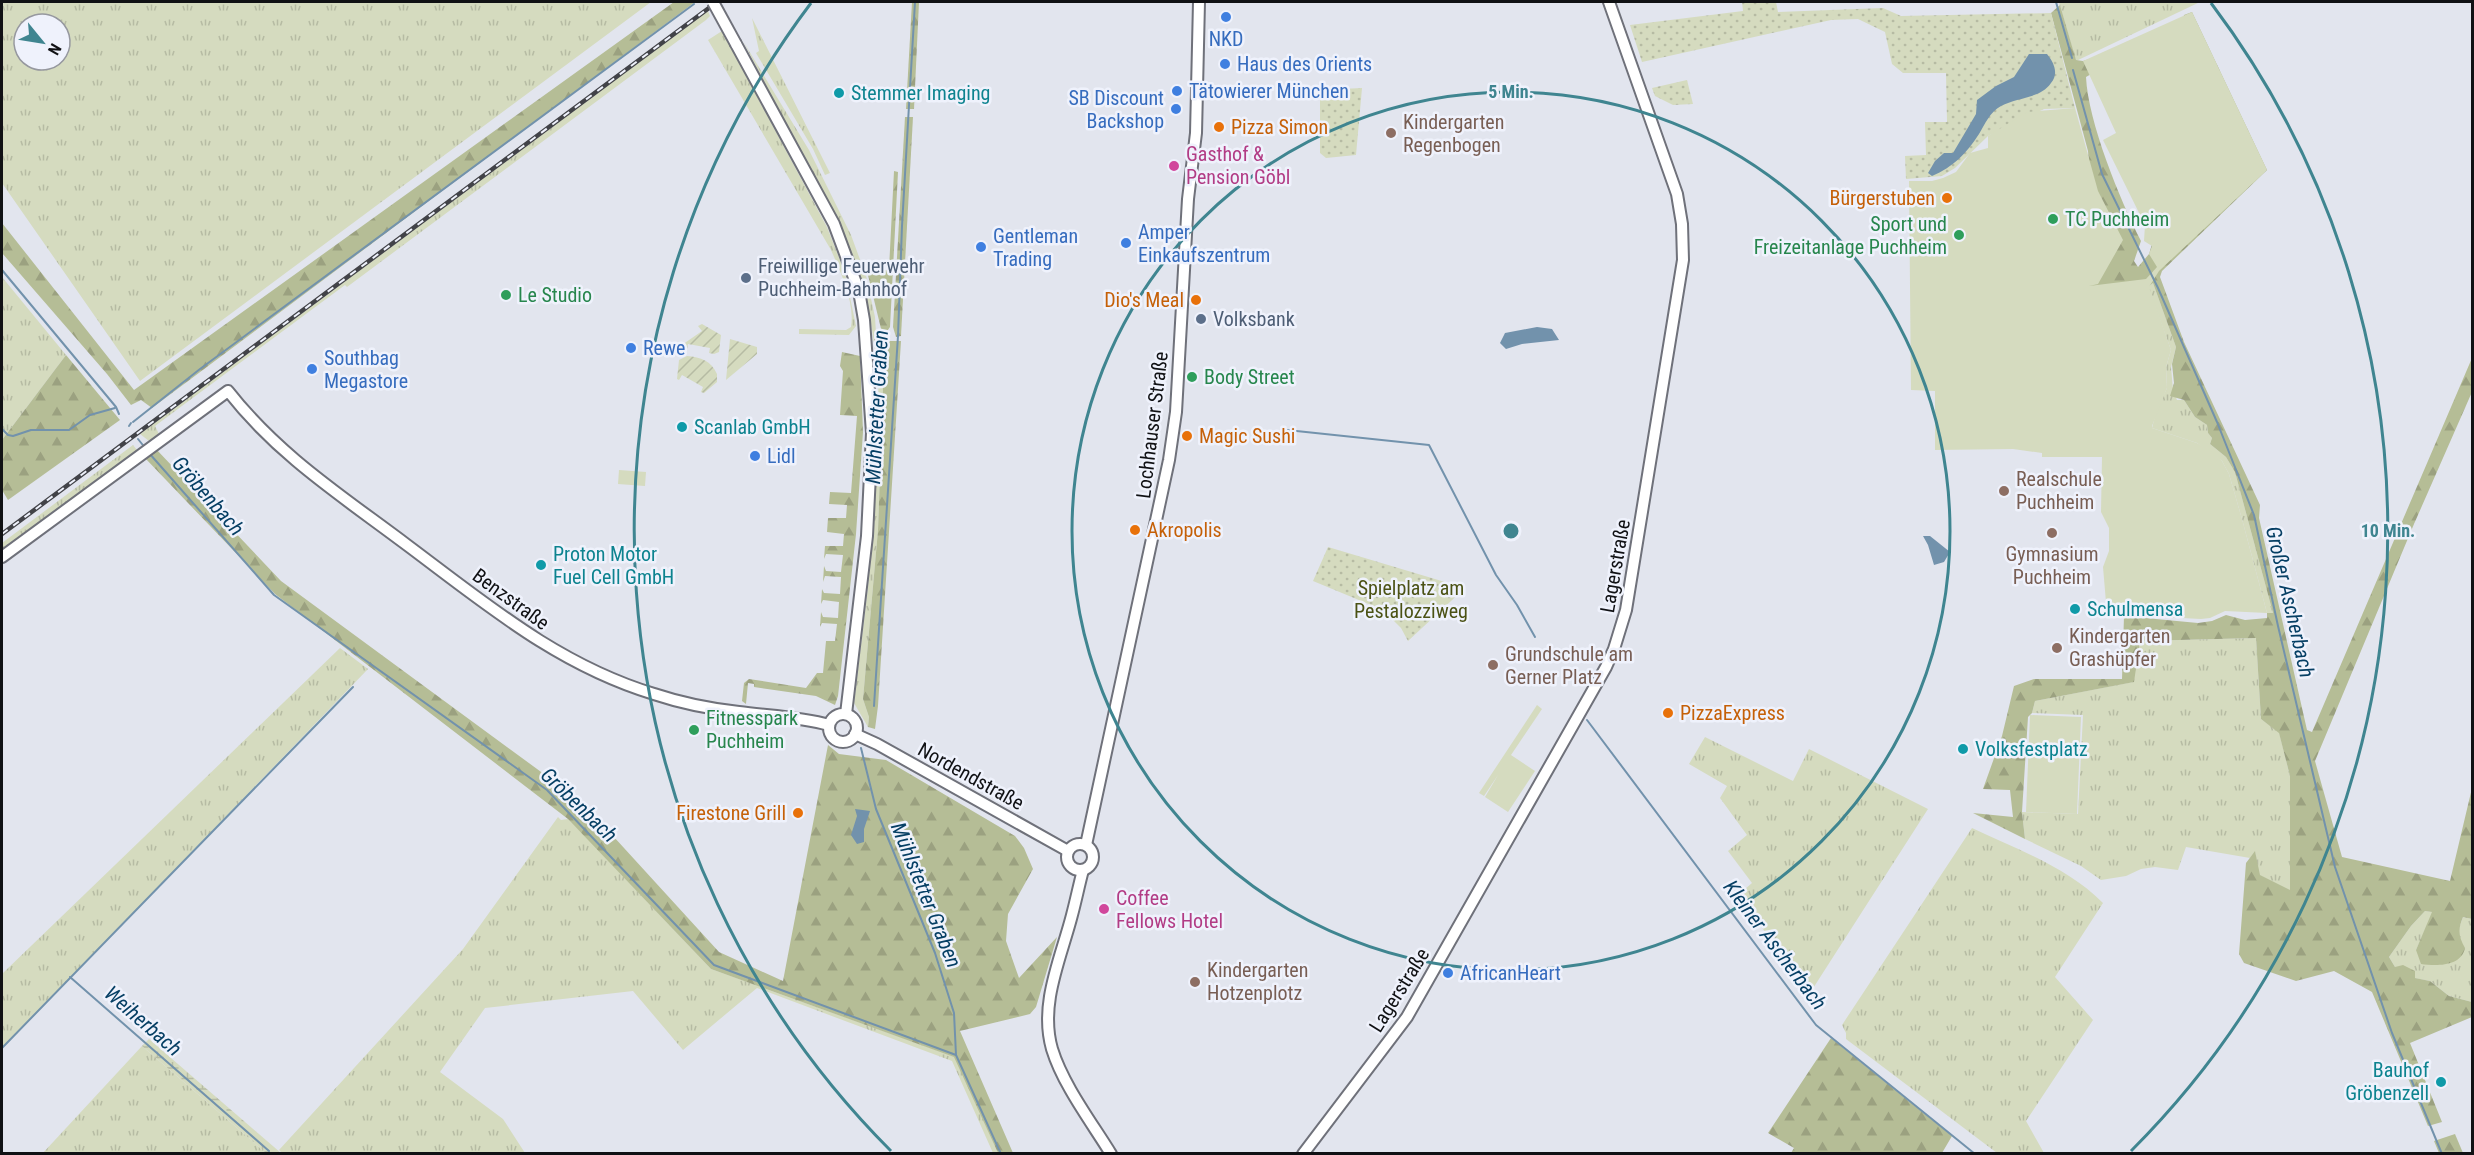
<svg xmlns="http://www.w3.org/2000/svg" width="2474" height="1155" font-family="'Roboto Condensed',sans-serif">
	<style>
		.grass { fill: url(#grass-tufts); fill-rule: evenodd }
		.forest { fill: url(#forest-firs) }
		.wetland { fill: url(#wetland-marsh) }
		.park { fill: url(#park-dots) }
		.garden { fill: url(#garden-furrows) }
		.pitch { fill: #d5dbbf }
		.water { fill: #7292ac }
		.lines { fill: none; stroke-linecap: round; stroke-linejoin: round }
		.stream { stroke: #7292ac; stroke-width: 2 }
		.tertiary-casing { stroke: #6f717a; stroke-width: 14 }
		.tertiary { stroke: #fff; stroke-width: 10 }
		.rail-casing { stroke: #424348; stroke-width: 4.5 }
		.rail { stroke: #eff2fc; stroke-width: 2; stroke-dasharray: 7; stroke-linecap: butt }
		.tertiary-bridge-casing { stroke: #6f717a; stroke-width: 14; stroke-linecap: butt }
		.tertiary-bridge { stroke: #fff; stroke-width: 10 }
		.ring { fill: none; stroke: #3f8590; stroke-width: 3 }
		.shop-dot { fill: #3f7fe0; stroke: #eff2fc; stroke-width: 2 }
		.culture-dot { fill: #0f9aa8; stroke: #eff2fc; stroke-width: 2 }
		.food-dot { fill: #e8710a; stroke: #eff2fc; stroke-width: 2 }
		.education-dot { fill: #8d6e63; stroke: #eff2fc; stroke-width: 2 }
		.hotel-dot { fill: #d1479c; stroke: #eff2fc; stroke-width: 2 }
		.leisure-dot { fill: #2e9e5b; stroke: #eff2fc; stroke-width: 2 }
		.service-dot { fill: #5c6f8a; stroke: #eff2fc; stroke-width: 2 }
		.labels { text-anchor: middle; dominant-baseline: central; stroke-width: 5; stroke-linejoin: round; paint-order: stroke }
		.shop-label { font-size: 20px; fill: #366cbe; stroke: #eff2fc; text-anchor: start }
		.culture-label { font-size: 20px; fill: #0d838f; stroke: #eff2fc; text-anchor: start }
		.education-label { font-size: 20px; fill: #785e54; stroke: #eff2fc; text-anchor: start }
		.food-label { font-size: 20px; fill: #c56008; stroke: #eff2fc; text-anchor: start }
		.hotel-label { font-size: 20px; fill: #b23c85; stroke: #eff2fc; text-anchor: start }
		.leisure-label { font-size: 20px; fill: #27864d; stroke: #eff2fc; text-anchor: start }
		.service-label { font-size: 20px; fill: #4e5e75; stroke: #eff2fc; text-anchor: start }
		.street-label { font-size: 20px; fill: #101114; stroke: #eff2fc }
		.park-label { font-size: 20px; fill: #4b5215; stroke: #eff2fc }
		.water-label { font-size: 21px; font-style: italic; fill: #063f64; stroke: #eff2fc }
		.centre { fill: #3f8590; stroke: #eff2fc; stroke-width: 3 }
		.ring-label { font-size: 18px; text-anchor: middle; font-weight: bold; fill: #3f8590; stroke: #eff2fc; stroke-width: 5; stroke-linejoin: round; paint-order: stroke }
	</style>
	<defs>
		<pattern id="grass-tufts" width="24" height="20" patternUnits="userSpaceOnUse" patternTransform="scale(1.5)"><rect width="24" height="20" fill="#d5dbbf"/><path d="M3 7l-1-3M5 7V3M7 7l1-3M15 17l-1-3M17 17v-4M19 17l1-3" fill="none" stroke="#b6bba3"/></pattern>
		<pattern id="forest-firs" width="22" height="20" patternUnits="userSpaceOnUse" patternTransform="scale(1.5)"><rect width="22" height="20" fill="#b5bd96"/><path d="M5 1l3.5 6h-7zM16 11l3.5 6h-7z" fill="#9ba180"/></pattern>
		<pattern id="wetland-marsh" width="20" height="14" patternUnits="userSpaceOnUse" patternTransform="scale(1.5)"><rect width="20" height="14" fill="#d5dbbf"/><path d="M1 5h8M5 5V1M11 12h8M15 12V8" fill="none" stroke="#b6bba3"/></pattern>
		<pattern id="park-dots" width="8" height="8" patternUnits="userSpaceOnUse" patternTransform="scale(1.5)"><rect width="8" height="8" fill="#d5dbbf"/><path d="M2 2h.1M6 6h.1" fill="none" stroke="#b6bba3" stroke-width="1.8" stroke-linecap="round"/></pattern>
		<pattern id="garden-furrows" width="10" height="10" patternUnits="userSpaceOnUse" patternTransform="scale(1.5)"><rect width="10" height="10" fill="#d5dbbf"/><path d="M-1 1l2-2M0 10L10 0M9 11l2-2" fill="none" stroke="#b6bba3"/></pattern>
	</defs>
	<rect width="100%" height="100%" fill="#e2e5ee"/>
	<g class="grass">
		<path d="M2,2H651L140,381L2,183ZM24,24H60V60H24Z"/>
		<path d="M2059,2H2200L2076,61Z"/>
		<path d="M708,11L710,16L706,20L347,287L345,285L155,426L159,434L149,441L140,434Z"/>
		<path d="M752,18L830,173L825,175L813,149L756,53L759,51Z"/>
		<path d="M722,31L827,227L845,273L856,326L849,335L799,334V329L846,330L851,327C855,302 841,273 831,250L708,40Z"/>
		<path d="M743,41L809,150L851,235L866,276L875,317L877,349L875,350L870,317L861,278L847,241Z"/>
		<path d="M2,277L66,355L2,440Z"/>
		<path d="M2153,283L2176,347L2171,367L2173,390L2177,400H2184L2195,417L2207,425L2208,433L2212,438L2210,444L2226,457L2235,472L2273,613H2267L2242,519L2229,474L2222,461L2197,443L2152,428L2156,412L2167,388L2166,367L2171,350L2148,287Z"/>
		<path d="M889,341L884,359L878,530L863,699L869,717L868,727L854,703L868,587L880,429L877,356L883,350V342Z"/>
		<path d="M133,445L137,450L2,551V543Z"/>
		<path d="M2256,638L2261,719L2279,732L2290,776V891L2259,875L2255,852L2250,858L2186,847L2178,870L2155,867L2141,869L2126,876L2101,880L2081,866L2025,839L2022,812L2078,814L2083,715L2032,713L2035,701L2133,682L2140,641Z"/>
		<path d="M340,648L368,669L2,1049V974Z"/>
		<path d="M1705,737L1793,781L1809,749L1928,809L1810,993L1738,895L1752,883L1728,851L1747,835L1720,798L1727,786L1689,764Z"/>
		<path d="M558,817L561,820L568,819L583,834L711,969L955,1057L998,1153H993L952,1061L757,988L683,1050L633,991L485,1008L440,1072L503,1119L525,1153L283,1154L279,1150L463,949Z"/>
		<path d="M1972,828C2016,849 2068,867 2103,903L2055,977L2093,1020L2026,1121L2044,1153H1997L1846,1039V1033L1842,1025Z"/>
		<path d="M2425,911L2433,912L2416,950L2459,938V928L2463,917L2472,919V1002L2449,996L2430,981L2414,978L2395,967L2389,957L2411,926Z"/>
		<path d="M142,1046L266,1153L42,1154Z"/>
	</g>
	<g class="forest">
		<path d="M674,2H695L152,408L141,400L131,405L107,374L2,253V223L134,390Z"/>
		<path d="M912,2H919L914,109H906Z"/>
		<path d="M2060,5L2076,60L2083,61L2150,40L2086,77C2088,122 2120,200 2141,241L2134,261L2138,267L2149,254L2154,238L2184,15L2192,12L2267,170L2162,271L2160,277L2184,342L2260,505L2259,518L2307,730L2312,732L2472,358V392L2414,524L2315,761L2342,857L2450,881L2472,788V919L2463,917C2458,929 2458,936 2465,948C2461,967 2436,966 2421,964L2416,950L2432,912L2425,911L2411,926L2389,957L2395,967L2403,965L2415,971V978L2430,981L2449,996L2472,1002V1017L2410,1043L2442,1122L2428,1126L2372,992L2334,971L2296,981L2244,963L2239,954L2246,863L2255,851L2260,875L2290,890V776L2279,733L2261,719L2256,638L2140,641L2134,682L2035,701L2032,713L2028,717L2022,812L2025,839L1973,813L2013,817L2010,790L1983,789L2002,736L2014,686L2034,679H2122L2124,616L2198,623L2212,621L2226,615L2245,620L2267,618V613H2273L2235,472L2226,457L2210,444L2212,438L2208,433L2207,425L2195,417L2184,400L2170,396L2174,383L2172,364L2176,347L2153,283L2148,287L2064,300L2094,224L2088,151L2051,13Z"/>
		<path d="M905,117H913L901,336L896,337L893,327Z"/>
		<path d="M894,171L898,172L890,327L883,337L868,275L889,269Z"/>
		<path d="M889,341H901L878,706L875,729L868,727L869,717L863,699L878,530L884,359Z"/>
		<path d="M842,352L860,356L863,432L856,534L838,696L835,705L816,696L754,687V684L748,683L746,704L742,701L744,683L749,679L806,688L817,673H823L826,641H835L837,624L822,623L820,627L821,612L823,617L838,618L839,602L823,600L821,604L822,589L824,593L840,594L841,577L825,576L823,582L824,566L826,571L841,572L843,555L826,554L824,559L825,546H843L844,534L827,532L828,518H846L847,505L829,504L830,492L851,493L857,416L840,415L843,371L840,366Z"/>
		<path d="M66,355L120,420L8,500L2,490V440Z"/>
		<path d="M156,449L281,581L582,802L719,952L783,981L828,745L839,754L886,760L1015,836L1024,848L1033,869L1008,914L1006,941L1019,978L1057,937L1036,1007L1030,1014L960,1031L1013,1153H998L954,1057L711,969L568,819L275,594L145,458Z"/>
		<path d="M1831,1038L1952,1136L1942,1153H1791L1794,1148L1768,1133Z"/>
		<path d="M2455,1134L2463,1153H2439L2434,1141Z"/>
	</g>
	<path class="wetland" d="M149,1039L281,1153H266L142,1046Z"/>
	<g class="park">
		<path d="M1742,2H1776L1778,12L1883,8L1901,16L2051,13L2075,108L2044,109L1988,136L1955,168L1942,176L1906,179L1905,156L1926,155L1925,122H1947L1946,73H1903L1892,64L1885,32L1858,19L1831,20L1642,62L1630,25L1743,11Z"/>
		<path d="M1687,80L1693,104L1673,105L1655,96L1652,88Z"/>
		<path d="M1362,88L1356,155L1326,158L1320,153V90Z"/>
		<path d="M1328,547L1465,588L1408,641L1401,628L1383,610L1313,581Z"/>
	</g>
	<g class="garden">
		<path d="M702,324L721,335L719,352L714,354L709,353L710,348L688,344L687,349L670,356L669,354L702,331L698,326Z"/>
		<path d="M730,339L757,347V354L726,380Z"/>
		<path d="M687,356C701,357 711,361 717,374V382L704,393L701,392L703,387L682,375L679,380L677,379L679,360Z"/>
	</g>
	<g class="pitch">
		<path d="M2192,12L2267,170L2159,271L2149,287L2171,350L2166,367L2167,388L2152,426V428L2197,443L2211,451L2222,461L2229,474L2242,519L2267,613L2225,611L2210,618L2201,619L2107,614L2103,567L2109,551V528L2101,512L2102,457H2042V453L2013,449L1935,450V391L1911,390L1909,181H1932L1943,178L1956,172L1970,153L1988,148V136L2027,112L2075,108L2098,191L2123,240L2098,284L2089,286L2146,279L2157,267L2149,254L2152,246L2144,241L2145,225L2103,140L2116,133L2083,61Z"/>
		<path d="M619,470L646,472L645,486L618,484Z"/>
		<path d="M1419,581L1450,591L1445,607L1414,597Z"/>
		<path d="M1537,705L1542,709L1511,755L1535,771L1508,812L1485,797L1498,775L1484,796L1479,793Z"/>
		<path d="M2030,715L2081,717L2077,814L2026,812Z"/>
	</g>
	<g class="water">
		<path d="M2029,54H2047C2054,63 2059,73 2051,83C2040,99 2017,97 2001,106C1990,112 1985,124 1979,134C1966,154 1953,167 1932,176L1928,173L1935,161L1944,153H1953L1976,114L1977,100L1996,86L2014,77Z"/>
		<path d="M1537,327L1552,329L1559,340L1522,344L1506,349L1500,343L1505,333Z"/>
		<path d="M1923,536H1930L1950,552L1944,562L1934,565L1928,545Z"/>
		<path d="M855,809L870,811L864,829V842L857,844L851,835L857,816Z"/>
	</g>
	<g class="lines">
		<g class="stream">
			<path d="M2056,2L2072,58"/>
			<path d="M2073,70L2102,174L2158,288L2217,422L2254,515L2278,626L2335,867L2392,1033L2442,1154"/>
			<path d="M2,270L116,407L119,414"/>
			<path d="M133,422L200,369L694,4"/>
			<path d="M129,426L131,423"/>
			<path d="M2,429L8,435L13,436L31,430H69L90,415L115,408"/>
			<path d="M1287,430L1429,445L1496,575L1517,605L1535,637"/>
			<path d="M138,439L146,449"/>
			<path d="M149,453L274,595L547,790L714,965L956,1055L1001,1154"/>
			<path d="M874,706L898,336L902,226L915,2"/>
			<path d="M1587,720L1816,1025L1975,1154"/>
			<path d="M861,748L876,809L935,953L954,1013L956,1055"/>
			<path d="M70,977L269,1151"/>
			<path d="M2,1048L353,687"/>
		</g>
		<defs>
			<g id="tertiary">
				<path d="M736,44L834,224L859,291L864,320L872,433L867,536L846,714"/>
				<path d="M2,557L228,391C279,456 342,496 407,545C486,604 558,665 654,694C681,703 711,709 739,712C769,716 800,717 829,725"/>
				<circle cx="843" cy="728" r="14"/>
				<path d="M855,734L877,744L1068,851"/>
				<circle cx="1080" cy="857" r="13"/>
				<path d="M1086,845L1169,460L1176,412L1188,199L1196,133L1199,2"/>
				<path d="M1083,870C1079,885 1076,900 1072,915C1061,958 1039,1004 1052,1049C1063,1085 1092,1123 1111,1154"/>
				<path d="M1303,1154L1407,1017L1606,667L1614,649L1626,610L1683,260L1682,224L1677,194L1609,2"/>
			</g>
		</defs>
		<use href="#tertiary" class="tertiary-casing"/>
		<use href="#tertiary" class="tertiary"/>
		<defs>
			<path id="rail" d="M2,534L717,2"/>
		</defs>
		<use href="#rail" class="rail-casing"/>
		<use href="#rail" class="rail"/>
		<defs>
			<path id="tertiary-bridge" d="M713,2L736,44"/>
		</defs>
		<use href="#tertiary-bridge" class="tertiary-bridge-casing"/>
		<use href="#tertiary-bridge" class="tertiary-bridge"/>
	</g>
	<g class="ring">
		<circle cx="1511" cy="531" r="439"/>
		<path d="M891 1151A877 877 0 0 1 811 3M2211 3A877 877 0 0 1 2131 1151"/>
	</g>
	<g class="shop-dot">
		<circle cx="1226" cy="17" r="6"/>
		<circle cx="1225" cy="64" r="6"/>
		<circle cx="1177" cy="91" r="6"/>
		<circle cx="1176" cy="109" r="6"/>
		<circle cx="1126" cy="243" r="6"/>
		<circle cx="981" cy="247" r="6"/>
		<circle cx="631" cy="348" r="6"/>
		<circle cx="312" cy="369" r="6"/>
		<circle cx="755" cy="456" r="6"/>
		<circle cx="1448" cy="973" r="6"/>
	</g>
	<g class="culture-dot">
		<circle cx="839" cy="93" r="6"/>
		<circle cx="682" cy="427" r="6"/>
		<circle cx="541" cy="565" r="6"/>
		<circle cx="2075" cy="609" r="6"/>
		<circle cx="1963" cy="749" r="6"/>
		<circle cx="2441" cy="1082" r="6"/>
	</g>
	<g class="food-dot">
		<circle cx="1219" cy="127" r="6"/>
		<circle cx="1947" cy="198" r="6"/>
		<circle cx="1196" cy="300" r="6"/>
		<circle cx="1187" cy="436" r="6"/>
		<circle cx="1135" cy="530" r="6"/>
		<circle cx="1668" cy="713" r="6"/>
		<circle cx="798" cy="813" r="6"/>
	</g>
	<g class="education-dot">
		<circle cx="1391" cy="133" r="6"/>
		<circle cx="2004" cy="491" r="6"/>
		<circle cx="2052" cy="533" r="6"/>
		<circle cx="2057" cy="648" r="6"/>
		<circle cx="1493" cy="665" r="6"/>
		<circle cx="1195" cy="982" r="6"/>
	</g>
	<g class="hotel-dot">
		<circle cx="1174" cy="166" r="6"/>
		<circle cx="1104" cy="909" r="6"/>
	</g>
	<g class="leisure-dot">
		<circle cx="2053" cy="219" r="6"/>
		<circle cx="1959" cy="235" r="6"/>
		<circle cx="506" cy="295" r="6"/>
		<circle cx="1192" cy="377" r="6"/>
		<circle cx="694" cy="730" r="6"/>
	</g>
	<g class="service-dot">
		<circle cx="746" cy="278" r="6"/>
		<circle cx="1201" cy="319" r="6"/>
	</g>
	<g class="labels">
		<g class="shop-label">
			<text x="1226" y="39" text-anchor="middle">NKD</text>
			<text x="1237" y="64">Haus des Orients</text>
			<text x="1189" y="91">Tätowierer München</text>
			<text x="1164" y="98" text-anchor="end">SB Discount<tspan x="1164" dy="23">Backshop</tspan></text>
			<text x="1138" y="232">Amper<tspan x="1138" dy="23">Einkaufszentrum</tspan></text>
			<text x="993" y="236">Gentleman<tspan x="993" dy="23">Trading</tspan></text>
			<text x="643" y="348">Rewe</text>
			<text x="324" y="358">Southbag<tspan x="324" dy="23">Megastore</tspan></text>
			<text x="767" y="456">Lidl</text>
			<text x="1460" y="973">AfricanHeart</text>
		</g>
		<g class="culture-label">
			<text x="851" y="93">Stemmer Imaging</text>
			<text x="694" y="427">Scanlab GmbH</text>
			<text x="553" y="554">Proton Motor<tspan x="553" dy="23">Fuel Cell GmbH</tspan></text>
			<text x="2087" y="609">Schulmensa</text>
			<text x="1975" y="749">Volksfestplatz</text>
			<text x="2429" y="1070" text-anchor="end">Bauhof<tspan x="2429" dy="23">Gröbenzell</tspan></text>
		</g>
		<g class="education-label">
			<text x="1403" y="122">Kindergarten<tspan x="1403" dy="23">Regenbogen</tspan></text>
			<text x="2016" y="479">Realschule<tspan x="2016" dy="23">Puchheim</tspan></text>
			<text x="2052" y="554" text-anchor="middle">Gymnasium<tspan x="2052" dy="23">Puchheim</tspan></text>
			<text x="2069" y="636">Kindergarten<tspan x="2069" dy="23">Grashüpfer</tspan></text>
			<text x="1505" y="654">Grundschule am<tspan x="1505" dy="23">Gerner Platz</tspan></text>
			<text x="1207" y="970">Kindergarten<tspan x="1207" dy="23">Hotzenplotz</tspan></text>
		</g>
		<g class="food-label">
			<text x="1231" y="127">Pizza Simon</text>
			<text x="1935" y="198" text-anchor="end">Bürgerstuben</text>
			<text x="1184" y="300" text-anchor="end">Dio's Meal</text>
			<text x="1199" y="436">Magic Sushi</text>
			<text x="1147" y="530">Akropolis</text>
			<text x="1680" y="713">PizzaExpress</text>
			<text x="786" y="813" text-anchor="end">Firestone Grill</text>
		</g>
		<g class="hotel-label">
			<text x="1186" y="154">Gasthof &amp;<tspan x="1186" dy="23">Pension Göbl</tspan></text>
			<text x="1116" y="898">Coffee<tspan x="1116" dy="23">Fellows Hotel</tspan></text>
		</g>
		<g class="leisure-label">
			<text x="2065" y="219">TC Puchheim</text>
			<text x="1947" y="224" text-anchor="end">Sport und<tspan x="1947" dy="23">Freizeitanlage Puchheim</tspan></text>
			<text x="518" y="295">Le Studio</text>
			<text x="1204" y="377">Body Street</text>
			<text x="706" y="718">Fitnesspark<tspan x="706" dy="23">Puchheim</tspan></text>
		</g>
		<g class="service-label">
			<text x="758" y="266">Freiwillige Feuerwehr<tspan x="758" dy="23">Puchheim-Bahnhof</tspan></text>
			<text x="1213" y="319">Volksbank</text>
		</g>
		<g class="street-label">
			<text transform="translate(1152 425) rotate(-83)">Lochhauser Straße</text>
			<text transform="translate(1615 566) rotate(-80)">Lagerstraße</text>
			<text transform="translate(511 599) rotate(36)">Benzstraße</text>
			<text transform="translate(971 776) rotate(29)">Nordendstraße</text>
			<text transform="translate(1399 990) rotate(-58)">Lagerstraße</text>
		</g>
		<g class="park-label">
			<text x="1411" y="588">Spielplatz am<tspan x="1411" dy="23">Pestalozziweg</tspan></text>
		</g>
		<g class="water-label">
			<text transform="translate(877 407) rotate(-87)">Mühlstetter Graben</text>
			<text transform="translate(208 496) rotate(49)">Gröbenbach</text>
			<text transform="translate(2290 602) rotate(77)">Großer Ascherbach</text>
			<text transform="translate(579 805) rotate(44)">Gröbenbach</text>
			<text transform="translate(926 895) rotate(68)">Mühlstetter Graben</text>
			<text transform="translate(1775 945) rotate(53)">Kleiner Ascherbach</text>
			<text transform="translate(143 1021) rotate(41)">Weiherbach</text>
		</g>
	</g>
	<circle cx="1511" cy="531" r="9" class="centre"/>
	<g class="ring-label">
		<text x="1511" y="98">5 Min.</text>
		<text x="2388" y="537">10 Min.</text>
	</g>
	<rect width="2474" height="1155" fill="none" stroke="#101114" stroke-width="6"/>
	<g transform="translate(42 42) rotate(120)"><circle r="28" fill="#eff2fc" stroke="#96989f" stroke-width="1.5"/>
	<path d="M0-4.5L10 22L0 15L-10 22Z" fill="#3f8590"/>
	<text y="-9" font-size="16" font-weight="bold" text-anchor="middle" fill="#101114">N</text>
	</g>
</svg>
